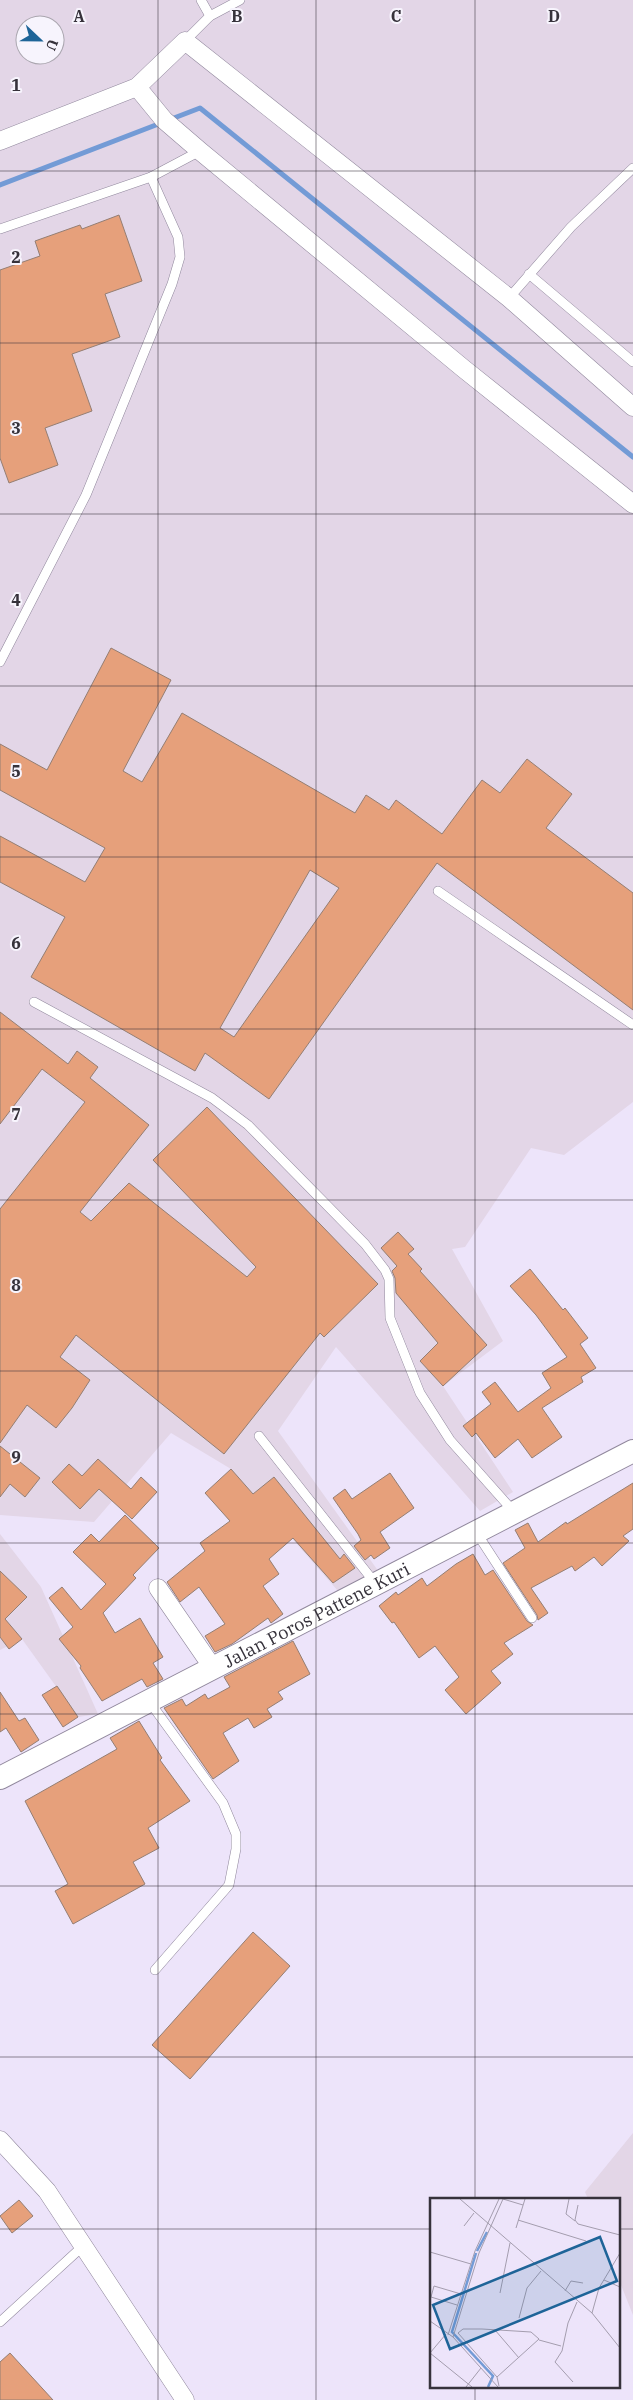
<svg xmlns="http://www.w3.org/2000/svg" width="633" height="2400" font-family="'IBM Plex Serif',serif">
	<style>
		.industrial { fill: #e3d6e7; fill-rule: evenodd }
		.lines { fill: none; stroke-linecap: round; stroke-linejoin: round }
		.stream { stroke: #739bd6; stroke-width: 5 }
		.building { fill: #e6a07b; stroke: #947e73; fill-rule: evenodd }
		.service-casing { stroke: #91889d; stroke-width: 10 }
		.minor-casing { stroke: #91889d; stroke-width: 19 }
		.tertiary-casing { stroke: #91889d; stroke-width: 24 }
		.service { stroke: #fff; stroke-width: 9 }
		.minor { stroke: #fff; stroke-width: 18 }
		.tertiary { stroke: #fff; stroke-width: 22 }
		.grid { fill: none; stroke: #36323b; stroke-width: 1; stroke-opacity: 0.55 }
		.labels { text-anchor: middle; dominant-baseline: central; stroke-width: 4; stroke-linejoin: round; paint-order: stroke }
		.street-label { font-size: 18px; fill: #36323b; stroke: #f7f4fd }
		.inset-river { fill: none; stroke: #739bd6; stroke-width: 2.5 }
		.inset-road { fill: none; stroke: #a49dae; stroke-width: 1 }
		.view { fill: #1e6498; fill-opacity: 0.15; stroke: #1e6498; stroke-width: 2.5 }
		.inset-edge { fill: none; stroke: #36323b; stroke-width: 2.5 }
		.grid-label { font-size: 16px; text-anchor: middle; font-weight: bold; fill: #36323b; stroke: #f7f4fd; stroke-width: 4; stroke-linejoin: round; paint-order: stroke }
	</style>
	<rect width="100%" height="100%" fill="#ede4fa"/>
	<g class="industrial">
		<path d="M0,0H633V1102L564,1155L531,1148L465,1247L452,1249L503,1341L443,1386L513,1492L480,1511L336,1347L278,1431L384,1579L345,1599L231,1469L171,1433L94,1522L0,1515ZM25,25H55V55H25Z"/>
		<path d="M0,1534L41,1587L98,1714L78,1717L22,1639L0,1650Z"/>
		<path d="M633,2133V2315L619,2280V2199H588L585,2192Z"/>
	</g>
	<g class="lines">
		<path class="stream" d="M0,185L200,108L633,457"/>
	</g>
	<g class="building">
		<path d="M119,215L142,281L105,294L120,337L72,354L92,411L45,428L58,465L9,483L0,458V270L40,256L35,241L80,225L82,229Z"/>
		<path d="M111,648L171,680L123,771L142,782L182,713L355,813L366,795L389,810L396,800L442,834L482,780L500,793L527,759L572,794L546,828L633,893V1010L437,863L269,1099L205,1053L195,1071L31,977L65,917L0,882V836L85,882L105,848L0,790V744L47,770ZM310,870L339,888L234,1037L220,1028Z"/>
		<path d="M0,1012L68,1064L77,1051L98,1067L90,1078L149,1125L80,1212L91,1221L129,1183L247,1277L256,1267L153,1160L207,1107L378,1284L324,1337L320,1333L224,1454L76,1335L60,1357L90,1380L72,1408L56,1428L27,1405L0,1443V1209L85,1102L42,1069L0,1124Z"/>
		<path d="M398,1232L414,1249L408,1254L422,1269L420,1271L487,1345L443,1386L420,1361L438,1343L396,1293L395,1278L392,1271L397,1266L381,1248Z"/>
		<path d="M530,1269L563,1310L565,1308L588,1338L580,1344L596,1368L581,1377L583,1382L542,1408L562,1437L532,1458L518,1439L495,1458L476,1433L472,1437L463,1426L491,1404L482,1392L495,1382L518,1412L551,1388L542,1373L567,1357L536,1315L510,1286Z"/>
		<path d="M0,1446L40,1478L25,1497L10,1484L0,1497Z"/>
		<path d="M98,1459L131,1489L141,1477L157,1492L132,1519L99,1489L80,1509L52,1482L69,1464L82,1476Z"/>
		<path d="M231,1469L253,1494L274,1477L340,1559L344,1554L355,1568L333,1583L293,1538L269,1559L279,1574L263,1586L283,1614L271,1623L268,1618L232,1644L215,1652L205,1636L225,1624L199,1587L180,1602L167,1582L205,1551L200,1543L230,1521L205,1493Z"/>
		<path d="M390,1473L414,1508L380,1532L390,1548L374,1559L371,1555L365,1560L354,1546L361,1540L358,1534L333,1498L345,1489L352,1499Z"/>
		<path d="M633,1483V1529L623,1536L629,1541L602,1566L594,1557L575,1571L572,1566L531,1588L548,1613L538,1620L537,1615L503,1563L525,1548L515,1530L528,1523L538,1542L566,1522L567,1524Z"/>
		<path d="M125,1515L159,1548L133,1575L136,1578L103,1613L115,1633L140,1618L163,1657L153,1663L163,1679L147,1687L142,1679L102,1701L80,1668L81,1666L59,1639L73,1627L49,1598L62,1587L81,1610L106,1584L73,1552L91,1534L99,1542Z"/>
		<path d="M473,1554L485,1575L493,1570L527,1621L533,1625L504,1643L513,1654L491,1671L501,1683L466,1714L445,1690L459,1677L435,1646L419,1658L394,1622L392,1623L379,1606L396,1592L398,1595L422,1578L427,1586L456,1564Z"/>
		<path d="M0,1571L27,1597L5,1619L22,1639L9,1649L0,1637Z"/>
		<path d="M293,1641L310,1674L278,1692L283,1699L267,1709L272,1717L254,1728L248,1718L223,1733L239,1761L213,1779L164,1708L182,1699L186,1706L205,1694L208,1699L230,1687L224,1677Z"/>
		<path d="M57,1686L78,1717L63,1727L42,1695Z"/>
		<path d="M0,1692L19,1721L25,1718L39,1740L21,1752L6,1728L0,1732Z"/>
		<path d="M139,1721L162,1758L160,1760L190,1801L148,1828L159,1848L133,1862L145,1884L73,1924L55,1891L68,1884L25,1801L117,1749L110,1738Z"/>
		<path d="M253,1932L290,1966L190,2079L152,2045Z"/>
		<path d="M19,2200L33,2216L12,2233L0,2216Z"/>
		<path d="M10,2353L53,2400H0V2362Z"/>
	</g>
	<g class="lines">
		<defs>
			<g id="service">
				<path d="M201,0L210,16"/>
				<path d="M185,41L210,16L240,0"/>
				<path d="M0,229L151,177L200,151"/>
				<path d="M529,274L633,362"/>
				<path d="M509,298L571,227L633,168"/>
				<path d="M0,662L86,495L172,284L180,257L178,237L151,177"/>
				<path d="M438,891L633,1025"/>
				<path d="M34,1002L212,1098L248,1125L365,1244L385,1270L389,1279L390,1318L420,1393L450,1440L514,1512"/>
				<path d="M259,1436L375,1583"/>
				<path d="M476,1532L532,1618"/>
				<path d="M149,1701L223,1803L236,1834V1849L229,1885L155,1970"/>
				<path d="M0,2322L83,2246"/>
			</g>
			<g id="minor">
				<path d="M137,87L164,120L200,151L464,369L633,504"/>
				<path d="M0,141L137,87L185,41L509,298L633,407"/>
				<path d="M158,1588L213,1668"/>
				<path d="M0,2140L47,2191L185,2400"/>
			</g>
			<g id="tertiary">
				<path id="s1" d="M0,1778L633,1451"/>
			</g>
		</defs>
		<use href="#service" class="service-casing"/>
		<use href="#minor" class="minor-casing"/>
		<use href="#tertiary" class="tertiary-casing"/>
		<use href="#service" class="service"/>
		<use href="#minor" class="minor"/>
		<use href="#tertiary" class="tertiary"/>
	</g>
	<path class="grid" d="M158,0V2400M316,0V2400M475,0V2199M0,171H633M0,343H633M0,514H633M0,686H633M0,857H633M0,1029H633M0,1200H633M0,1371H633M0,1543H633M0,1714H633M0,1886H633M0,2057H633M0,2229H432M619,2229H633M475,2386V2400"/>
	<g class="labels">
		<g class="street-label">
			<text stroke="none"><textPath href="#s1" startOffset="356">Jalan Poros Pattene Kuri</textPath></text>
		</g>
	</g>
	<g transform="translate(430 2198)">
		<rect width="190" height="190" fill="#ede4fa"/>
		<path class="inset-river" d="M47,53L57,34M46,55L22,134L63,178L58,189"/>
		<path class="inset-road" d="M30,1L162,115L190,150M73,1L93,7M139,1L136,16L145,23M148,7L145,22L148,26L190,37M88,22L156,43M34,28L44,15M86,30L95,1M0,54L41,66M174,82L190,89M135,93L141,83L153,85M70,95L80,45M27,107L1,99L4,88L31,96M162,115L169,90L190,55M89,120L97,90L111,73M0,123L23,139L68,189M65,132L89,160M28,135L33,131H52L101,134L109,141L67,179M28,135L67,179L69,188M18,137L45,53L69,1M23,139L49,55L73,1M109,142L131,148M0,155L42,189M0,155L16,136M143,184L125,164L132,153L138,125L147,104M36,189L51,170"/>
		<path class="view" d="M170,39L187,83L20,151L3,107Z"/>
		<rect width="190" height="190" class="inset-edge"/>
	</g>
	<g class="grid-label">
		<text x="79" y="22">A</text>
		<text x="237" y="22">B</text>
		<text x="396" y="22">C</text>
		<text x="554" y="22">D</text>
		<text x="16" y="91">1</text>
		<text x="16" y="263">2</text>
		<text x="16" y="434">3</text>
		<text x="16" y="606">4</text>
		<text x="16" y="777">5</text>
		<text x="16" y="949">6</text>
		<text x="16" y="1120">7</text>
		<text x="16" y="1291">8</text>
		<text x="16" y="1463">9</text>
	</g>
	<g transform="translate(40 40) rotate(112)"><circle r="24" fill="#f7f4fd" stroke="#aaa6af"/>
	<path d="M0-4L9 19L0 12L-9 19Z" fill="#1e6498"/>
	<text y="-8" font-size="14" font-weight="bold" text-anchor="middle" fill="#36323b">U</text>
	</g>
</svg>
